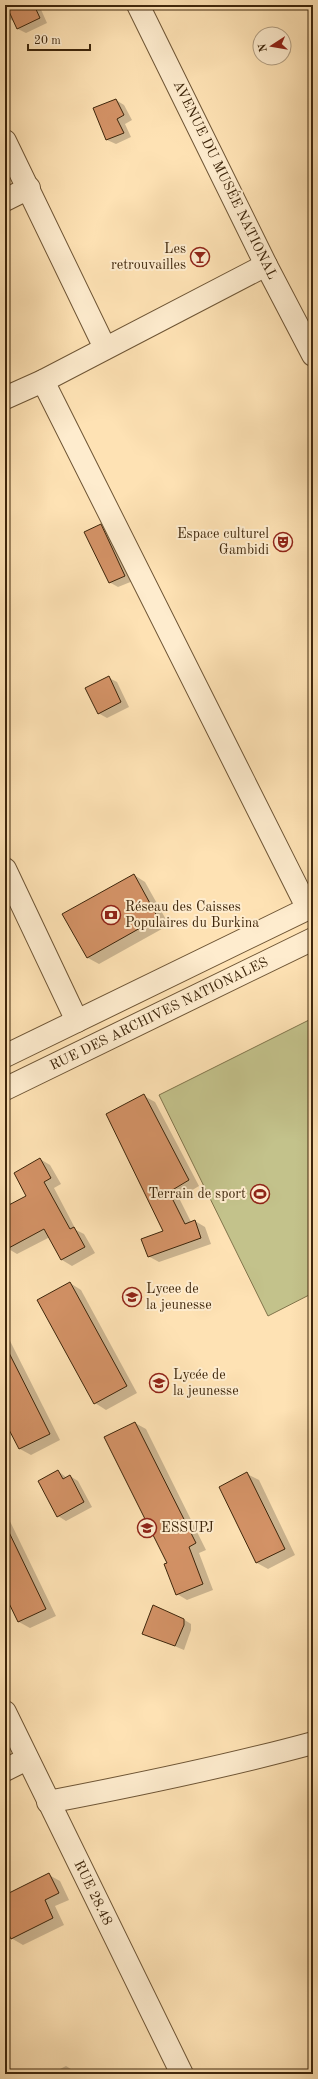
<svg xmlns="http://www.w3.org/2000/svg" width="318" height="2079" font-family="'Old Standard TT',serif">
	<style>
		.green { fill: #c3c28b; stroke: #80744b }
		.shadow { fill: #0003 }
		.building { fill: #d39266; stroke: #3e260b }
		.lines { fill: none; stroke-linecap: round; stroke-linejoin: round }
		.minor-casing { stroke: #6e5535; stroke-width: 24 }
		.minor { stroke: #feecce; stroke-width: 22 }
		.labels { text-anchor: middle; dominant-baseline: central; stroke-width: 4; stroke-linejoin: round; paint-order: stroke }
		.street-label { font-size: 14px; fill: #3e260b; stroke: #feecce }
		.poi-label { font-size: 14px; fill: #3e260b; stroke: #feecce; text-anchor: start }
	</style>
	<rect width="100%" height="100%" fill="#fee2b4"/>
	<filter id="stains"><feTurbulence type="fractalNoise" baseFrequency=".005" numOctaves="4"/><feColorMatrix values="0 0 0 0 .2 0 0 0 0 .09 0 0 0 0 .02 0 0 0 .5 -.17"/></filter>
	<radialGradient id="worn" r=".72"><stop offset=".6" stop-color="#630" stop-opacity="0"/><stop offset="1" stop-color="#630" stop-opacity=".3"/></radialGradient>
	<path class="green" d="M313,1018V1293L268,1316L159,1095Z"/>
	<g class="shadow">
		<path d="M5,5H39L47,23L26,33L18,29L15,22L6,17Z"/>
		<path d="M116,100L124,105L132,120L125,124L131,137L116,144L107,140L94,109Z"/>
		<path d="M101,525L109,530L133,581L118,587L109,582Z"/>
		<path d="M109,678L117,682L129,707L107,718L98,713Z"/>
		<path d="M134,875L145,882L169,925L99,964L88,958L64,915Z"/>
		<path d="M144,1096L155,1102L199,1186L179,1198L191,1222L195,1221L205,1227L211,1244L159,1262L148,1256L165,1232Z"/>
		<path d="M40,1159L50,1165L61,1184L54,1188L76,1230L84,1234L95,1253L72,1266L62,1260L50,1237L17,1254L7,1248L5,1245V1209L28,1197Z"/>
		<path d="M70,1283L81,1290L137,1393L106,1410L95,1403L39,1300Z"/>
		<path d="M5,1331L60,1440L31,1455L20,1449L5,1419Z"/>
		<path d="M135,1423L146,1429L206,1550L199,1553L213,1590L187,1600L177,1594Z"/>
		<path d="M58,1471L67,1478L70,1476L78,1481L92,1507L66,1521L58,1516Z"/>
		<path d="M247,1474L259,1480L295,1555L268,1569L257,1563L220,1487Z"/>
		<path d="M5,1511L56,1616L30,1628L19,1622L5,1592Z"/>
		<path d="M183,1619L191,1624V1630L184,1650L143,1633Z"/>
		<path d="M49,1875L60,1881L69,1900L55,1906L64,1925L23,1945L11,1938L5,1925V1896Z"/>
		<path d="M66,2066L74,2071L76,2074H50Z"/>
	</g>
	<g class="building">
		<path d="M6,5H34L40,18L17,29Z"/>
		<path d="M116,99L124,115L117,119L124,133L106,140L93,108Z"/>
		<path d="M101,524L125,576L109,583L84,532Z"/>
		<path d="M109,676L121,702L98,714L85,688Z"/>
		<path d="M134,874L158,918L87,958L62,914Z"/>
		<path d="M144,1094L189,1180L169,1192L185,1224L195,1220L201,1238L148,1257L141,1239L163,1231L106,1114Z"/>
		<path d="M40,1158L51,1178L44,1182L70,1229L74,1227L85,1247L61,1260L44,1229L5,1250V1207L26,1196L14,1173Z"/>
		<path d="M70,1282L127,1386L94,1404L37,1300Z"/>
		<path d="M5,1345L50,1434L19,1449L5,1422Z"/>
		<path d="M135,1422L196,1543L189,1547L203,1584L176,1595L164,1564L167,1563L104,1437Z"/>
		<path d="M58,1470L63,1479L70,1475L84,1502L57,1517L38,1481Z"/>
		<path d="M247,1472L285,1549L256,1563L219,1487Z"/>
		<path d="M5,1524L46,1609L18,1622L5,1595Z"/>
		<path d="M153,1605L184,1619V1625L175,1646L142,1634Z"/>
		<path d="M49,1873L59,1893L45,1900L53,1918L11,1939L5,1927V1895Z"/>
	</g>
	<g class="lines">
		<defs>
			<g id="minor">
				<path d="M138,5L266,265L313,355"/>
				<path d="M5,141L105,348"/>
				<path d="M5,200L29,188"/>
				<path d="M43,381L308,909"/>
				<path d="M5,398L43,381L266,265"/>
				<path d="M5,869L77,1021"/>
				<path d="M5,1056L313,906"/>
				<path d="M5,1089L313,939"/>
				<path d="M5,1712L182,2074"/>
				<path d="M5,1770L27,1759"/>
				<path d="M48,1802C137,1785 225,1767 313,1743"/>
			</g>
		</defs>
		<use href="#minor" class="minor-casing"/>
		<use href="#minor" class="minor"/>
	</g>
	<defs>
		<symbol id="bar-ring" viewBox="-11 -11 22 22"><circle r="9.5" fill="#feecce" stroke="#8f2418" stroke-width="1.5"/><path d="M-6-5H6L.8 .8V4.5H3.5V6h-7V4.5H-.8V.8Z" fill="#8f2418"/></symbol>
		<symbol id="theatre-ring" viewBox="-11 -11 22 22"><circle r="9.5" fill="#feecce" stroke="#8f2418" stroke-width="1.5"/><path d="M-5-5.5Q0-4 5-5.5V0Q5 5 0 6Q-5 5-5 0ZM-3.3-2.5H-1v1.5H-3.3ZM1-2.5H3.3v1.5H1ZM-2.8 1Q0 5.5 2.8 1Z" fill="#8f2418"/></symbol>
		<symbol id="bank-ring" viewBox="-11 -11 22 22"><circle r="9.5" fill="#feecce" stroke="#8f2418" stroke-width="1.5"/><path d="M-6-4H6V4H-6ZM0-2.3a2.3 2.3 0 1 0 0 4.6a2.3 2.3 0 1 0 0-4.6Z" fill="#8f2418"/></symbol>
		<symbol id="stadium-ring" viewBox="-11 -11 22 22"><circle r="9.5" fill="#feecce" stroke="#8f2418" stroke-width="1.5"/><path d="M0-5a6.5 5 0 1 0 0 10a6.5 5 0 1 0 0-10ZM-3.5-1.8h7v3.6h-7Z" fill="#8f2418"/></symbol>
		<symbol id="university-ring" viewBox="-11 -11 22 22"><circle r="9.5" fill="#feecce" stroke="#8f2418" stroke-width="1.5"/><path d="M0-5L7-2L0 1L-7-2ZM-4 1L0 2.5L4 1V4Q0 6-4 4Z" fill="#8f2418"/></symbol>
		<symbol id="school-ring" viewBox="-11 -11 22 22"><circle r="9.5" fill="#feecce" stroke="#8f2418" stroke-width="1.5"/><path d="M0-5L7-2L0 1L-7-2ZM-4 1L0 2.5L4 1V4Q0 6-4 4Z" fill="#8f2418"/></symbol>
	</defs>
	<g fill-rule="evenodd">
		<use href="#bar-ring" x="189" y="246" width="22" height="22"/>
		<use href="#theatre-ring" x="272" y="531" width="22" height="22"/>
		<use href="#bank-ring" x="100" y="904" width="22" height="22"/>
		<use href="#stadium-ring" x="249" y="1183" width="22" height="22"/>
		<use href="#university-ring" x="121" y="1286" width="22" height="22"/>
		<use href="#school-ring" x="148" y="1372" width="22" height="22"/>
		<use href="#university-ring" x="136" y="1517" width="22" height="22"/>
	</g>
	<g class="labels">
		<g class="street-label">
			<text transform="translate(225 180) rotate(64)">AVENUE DU MUSÉE NATIONAL</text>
			<text transform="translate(159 1014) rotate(-26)">RUE DES ARCHIVES NATIONALES</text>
			<text transform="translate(93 1893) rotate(64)">RUE 28.48</text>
		</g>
		<g class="poi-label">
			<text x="186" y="249" text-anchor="end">Les<tspan x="186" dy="16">retrouvailles</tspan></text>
			<text x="269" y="534" text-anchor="end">Espace culturel<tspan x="269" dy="16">Gambidi</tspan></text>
			<text x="125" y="907">Réseau des Caisses<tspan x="125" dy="16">Populaires du Burkina</tspan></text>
			<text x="246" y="1194" text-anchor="end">Terrain de sport</text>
			<text x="146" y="1289">Lycee de<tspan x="146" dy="16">la jeunesse</tspan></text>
			<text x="173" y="1375">Lycée de<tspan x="173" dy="16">la jeunesse</tspan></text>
			<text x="161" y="1528">ESSUPJ</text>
		</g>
	</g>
	<rect width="318" height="2079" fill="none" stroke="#fee2b4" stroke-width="20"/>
	<rect x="6" y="6" width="306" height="2067" fill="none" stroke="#3e260b" stroke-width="2"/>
	<rect x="10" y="10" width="298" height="2059" fill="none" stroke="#3e260b"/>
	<g transform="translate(272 46) rotate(258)"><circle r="19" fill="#feecce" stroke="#b19d80"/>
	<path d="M0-3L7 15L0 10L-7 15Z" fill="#8f2418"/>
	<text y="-6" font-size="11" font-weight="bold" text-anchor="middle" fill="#3e260b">N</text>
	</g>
	<path d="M28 44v6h62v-6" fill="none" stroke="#3e260b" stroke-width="2"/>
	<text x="34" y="44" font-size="12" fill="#3e260b" stroke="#feecce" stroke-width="3" paint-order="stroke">20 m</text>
	<rect width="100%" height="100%" filter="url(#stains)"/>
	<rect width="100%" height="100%" fill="url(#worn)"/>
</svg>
